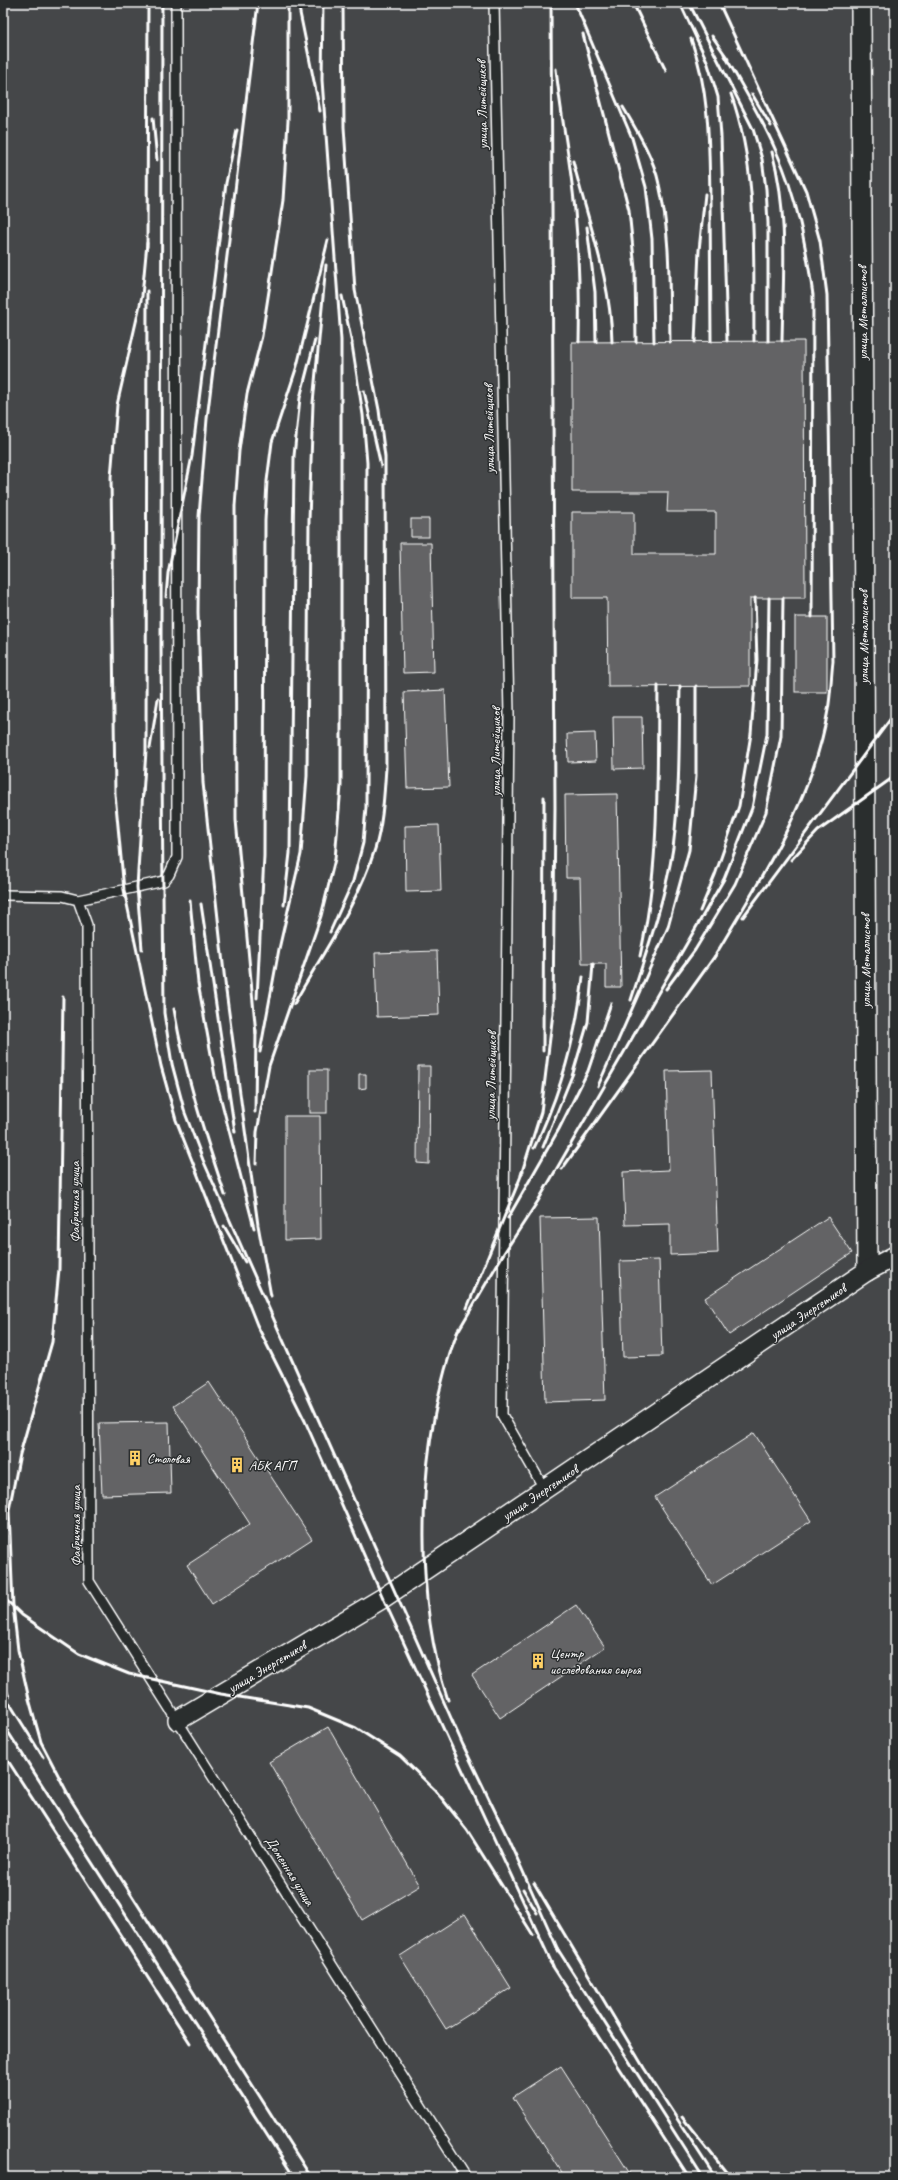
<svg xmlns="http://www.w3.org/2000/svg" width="898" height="2180" font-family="Caveat,sans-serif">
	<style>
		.built { fill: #444748 }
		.building { fill: #636465; stroke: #fff }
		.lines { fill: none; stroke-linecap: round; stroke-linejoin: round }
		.lane-casing { stroke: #fff; stroke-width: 12 }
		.street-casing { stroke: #fff; stroke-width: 22 }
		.lane { stroke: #2a2d2e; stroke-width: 9 }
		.street { stroke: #2a2d2e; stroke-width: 19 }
		.rail { stroke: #fff; stroke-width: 3 }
		.labels { text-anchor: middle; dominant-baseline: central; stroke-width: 3; stroke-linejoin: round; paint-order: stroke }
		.street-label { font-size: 14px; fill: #fff; stroke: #2a2d2e }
		.poi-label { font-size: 14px; fill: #fff; stroke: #2a2d2e; text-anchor: start }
	</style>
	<rect width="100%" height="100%" fill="#373a3b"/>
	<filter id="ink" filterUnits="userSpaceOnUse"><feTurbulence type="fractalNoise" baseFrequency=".025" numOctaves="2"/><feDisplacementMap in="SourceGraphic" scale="8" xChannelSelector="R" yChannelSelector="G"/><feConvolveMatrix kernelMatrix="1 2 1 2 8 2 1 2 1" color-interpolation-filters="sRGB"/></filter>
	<g filter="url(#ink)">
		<rect class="built" x="3" y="3" width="892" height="2174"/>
		<g class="building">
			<path d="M804,341L805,598H750V686L608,687L607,598H572V512H634V554H716V512H667L668,492H572V342Z"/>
			<rect x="892" y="383" width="3" height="16"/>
			<rect x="411" y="519" width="18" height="18"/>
			<path d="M400,543H431L434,672L403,673Z"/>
			<rect x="795" y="617" width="32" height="75"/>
			<path d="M445,690L449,787L407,788L404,692Z"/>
			<path d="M613,717H642L643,768L614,769Z"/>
			<path d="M595,733L596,761L568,762L567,734Z"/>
			<path d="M617,794L621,987H606V964H582L580,878H566L565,795Z"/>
			<path d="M439,825L441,891L406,892L405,826Z"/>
			<path d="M437,951L439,1015L377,1017L375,953Z"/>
			<path d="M418,1066H430L429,1164L417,1163Z"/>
			<rect x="310" y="1070" width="17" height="43"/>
			<path d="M712,1070L718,1253L670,1255V1224L625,1225L623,1172L669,1170L666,1071Z"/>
			<path d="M359,1074H366V1088L359,1089Z"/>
			<path d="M285,1116H320L321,1239L285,1240Z"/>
			<path d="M599,1217L605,1400L545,1402L540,1218Z"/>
			<path d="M828,1217L852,1253L729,1335L705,1298Z"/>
			<path d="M659,1260L662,1356L623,1357L620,1261Z"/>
			<path d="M209,1382L312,1539L212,1604L187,1565L250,1524L173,1406Z"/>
			<path d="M169,1422L171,1493L102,1495L99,1423Z"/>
			<path d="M754,1433L811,1521L712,1585L655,1497Z"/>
			<path d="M576,1605L605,1647L500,1718L472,1675Z"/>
			<path d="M328,1727L420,1886L362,1920L269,1762Z"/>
			<path d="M465,1914L511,1988L446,2029L400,1956Z"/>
			<path d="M561,2066L632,2177H565L513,2097Z"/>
		</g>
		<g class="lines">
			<defs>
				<g id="lane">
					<path d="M494,3L509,714L502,1415L545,1490"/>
					<path d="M3,895L62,896L78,900L87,925L89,1581L466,2177"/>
					<path d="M78,900L164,881L169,875L177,857L176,3"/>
				</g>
				<g id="street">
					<path d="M861,3L867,1271"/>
					<path d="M178,1720L383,1598L867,1271L895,1256"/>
				</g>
			</defs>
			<use href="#lane" class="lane-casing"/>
			<use href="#street" class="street-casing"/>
			<use href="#lane" class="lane"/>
			<use href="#street" class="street"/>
			<g class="rail">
				<path d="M162,3L161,646L164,1013L172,1064L185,1113L203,1160L463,1745L508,1838L559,1952"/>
				<path d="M258,3L207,419L199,516L198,612L203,783L226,991L258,1225L271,1296"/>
				<path d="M298,3L320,111"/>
				<path d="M575,3L632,138L646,187L652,239L654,342"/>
				<path d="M633,3L666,71"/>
				<path d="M680,3L707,61L718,97L721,136L727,341"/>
				<path d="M689,3L753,129L762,159L766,189L768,223V341"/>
				<path d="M583,34L629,210L635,269L636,342"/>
				<path d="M712,36L728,59"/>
				<path d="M691,39C710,93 709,144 710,201C710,248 711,295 711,341"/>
				<path d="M724,54C742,86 762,118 776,151C797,197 806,246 813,295L812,617"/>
				<path d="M556,69C561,117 571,164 575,211C579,255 580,298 579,342"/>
				<path d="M731,94C759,173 753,259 754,341"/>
				<path d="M752,94L771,126"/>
				<path d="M623,107C636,129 654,158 659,184C671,236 669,289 670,342"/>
				<path d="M153,118L157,160"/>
				<path d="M772,152C789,214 783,278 782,341"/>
				<path d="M573,161C588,222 611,279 612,342"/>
				<path d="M587,227L595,292L596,342"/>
				<path d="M147,243L142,296L117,405L111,477L115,794L124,890L161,1066L176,1120L257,1325L305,1421L383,1598L553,1966"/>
				<path d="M147,247L148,3"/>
				<path d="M342,296L352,343"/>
				<path d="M695,342L699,250L705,194"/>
				<path d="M364,391L381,466"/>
				<path d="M166,597L168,573L192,456L226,183L237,130"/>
				<path d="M150,748L158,699"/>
				<path d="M143,795L146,751L147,291"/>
				<path d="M791,860L818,831L895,776"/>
				<path d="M190,901L198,983L215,1076L254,1228"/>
				<path d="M201,904L235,1132"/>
				<path d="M284,905L290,853L294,456L300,398L315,340"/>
				<path d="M700,911L715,875L739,806L751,734L757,660L755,598"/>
				<path d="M743,917L895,713"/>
				<path d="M330,932L353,881L363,843L366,807L367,463L363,415L351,338"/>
				<path d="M142,949L137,887L143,789"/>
				<path d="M640,956C660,867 657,777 658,686"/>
				<path d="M712,961C758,882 813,802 828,710C831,694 831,677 833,661L827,295L820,241L806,191L719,3"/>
				<path d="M666,989L695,950L735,884L766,812L781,736L783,598"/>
				<path d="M63,997L59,1269L52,1342L20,1454L9,1510L13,1606L18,1650L29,1699L41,1742L69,1796"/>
				<path d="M257,998L264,856L265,521L267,481L272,442L297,366L328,240"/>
				<path d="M631,1000C647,950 665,900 673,848C680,794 679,740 680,686"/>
				<path d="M294,1004C322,953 357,906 375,849C383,823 384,795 386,768L385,457L379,410L355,290L344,127L343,3"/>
				<path d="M174,1009C185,1074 204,1132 225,1195"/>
				<path d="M256,1034L236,820L235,506L239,451L247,394L262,336L283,200L288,121V3"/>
				<path d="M543,1051L544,797"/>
				<path d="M260,1052L279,949L301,854L307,776L309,520L313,403L326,265"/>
				<path d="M598,1086L668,927L689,850L696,776V686"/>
				<path d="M255,1112L256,1030"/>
				<path d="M543,1147L573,1073L588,1022L593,964"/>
				<path d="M534,1148C561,1093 576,1038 583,977"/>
				<path d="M256,1164L257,1132L269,1066L321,916L335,859L341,786V340L322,80L323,3"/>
				<path d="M562,1169L715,956"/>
				<path d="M521,1175L541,1112L553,1013L555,807L551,3"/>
				<path d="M508,1218L559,1129L588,1071L611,1003"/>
				<path d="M224,1226L245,1262"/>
				<path d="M467,1308L523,1171"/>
				<path d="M457,1333L504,1253L538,1201L724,879L752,808L767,734L769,598"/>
				<path d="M3,1597L22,1615L79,1654L129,1674L221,1694L308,1708L356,1728L400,1756L435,1790L467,1830L533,1935"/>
				<path d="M3,1682L9,1697"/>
				<path d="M3,1693L43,1757"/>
				<path d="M448,1700C412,1592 417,1434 459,1328"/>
				<path d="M3,1724L294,2177"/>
				<path d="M3,1753L190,2043"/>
				<path d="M66,1792L311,2177"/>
				<path d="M534,1883L644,2068L715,2177"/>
				<path d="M523,1889L537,1913"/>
				<path d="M557,1948L703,2177"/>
				<path d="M550,1962L689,2177"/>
				<path d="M682,2117L730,2177"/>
			</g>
		</g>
	</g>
	<defs>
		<symbol id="building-bare" viewBox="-9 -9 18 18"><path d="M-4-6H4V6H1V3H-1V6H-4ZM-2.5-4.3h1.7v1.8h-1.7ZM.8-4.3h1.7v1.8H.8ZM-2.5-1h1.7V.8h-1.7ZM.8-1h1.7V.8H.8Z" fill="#ffd166" stroke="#2a2d2e" stroke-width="2.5" paint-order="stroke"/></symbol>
	</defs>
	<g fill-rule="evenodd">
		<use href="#building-bare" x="124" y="1447" width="22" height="22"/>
		<use href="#building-bare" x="226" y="1454" width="22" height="22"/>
		<use href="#building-bare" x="527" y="1650" width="22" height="22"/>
	</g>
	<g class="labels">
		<g class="street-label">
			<text transform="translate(482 105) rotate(-91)">улица Литейщиков</text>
			<text transform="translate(862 313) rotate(-90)">улица Металлистов</text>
			<text transform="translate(489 429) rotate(-91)">улица Литейщиков</text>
			<text transform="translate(863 637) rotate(-90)">улица Металлистов</text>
			<text transform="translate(495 752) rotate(-90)">улица Литейщиков</text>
			<text transform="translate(865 961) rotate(-90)">улица Металлистов</text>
			<text transform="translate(491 1076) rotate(-89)">улица Литейщиков</text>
			<text transform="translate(74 1202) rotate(-90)">Фабричная улица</text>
			<text transform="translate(808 1312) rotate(-34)">улица Энергетиков</text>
			<text transform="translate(540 1493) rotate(-34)">улица Энергетиков</text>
			<text transform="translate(75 1526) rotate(-90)">Фабричная улица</text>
			<text transform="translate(267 1667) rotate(-31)">улица Энергетиков</text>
			<text transform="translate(290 1871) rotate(58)">Доменная улица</text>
		</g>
		<g class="poi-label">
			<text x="147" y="1458">Столовая</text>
			<text x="249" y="1465">АБК АГП</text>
			<text x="550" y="1653">Центр<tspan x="550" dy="16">исследования сырья</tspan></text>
		</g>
	</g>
	<rect width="898" height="2180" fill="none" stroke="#2a2d2e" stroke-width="16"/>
	<rect x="8" y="8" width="882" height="2164" fill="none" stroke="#fff" stroke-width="1.5" filter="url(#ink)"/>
</svg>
